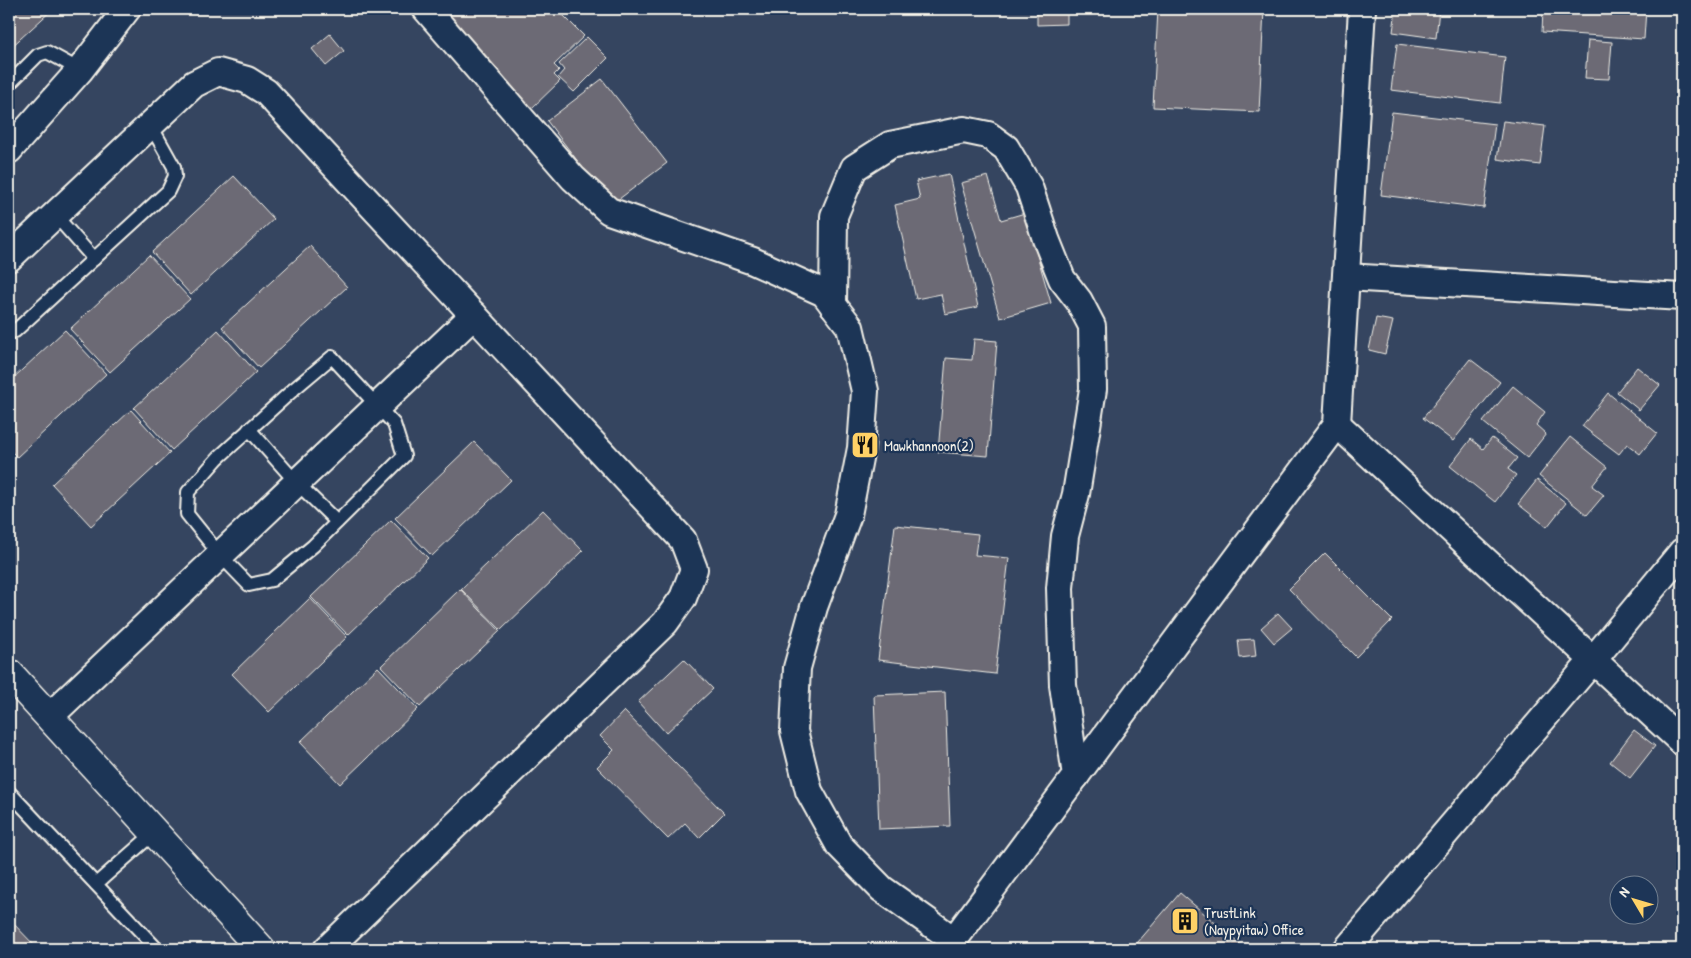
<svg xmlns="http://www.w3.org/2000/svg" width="1691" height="958" font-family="'Patrick Hand',sans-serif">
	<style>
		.building { fill: #6c6a75; stroke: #f4f1e8 }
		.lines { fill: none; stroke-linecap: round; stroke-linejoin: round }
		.service-casing { stroke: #f4f1e8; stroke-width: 16 }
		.minor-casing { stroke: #f4f1e8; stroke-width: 30 }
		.tertiary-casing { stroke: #f4f1e8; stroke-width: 31 }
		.service { stroke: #1d3557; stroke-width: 12 }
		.minor { stroke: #1d3557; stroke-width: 26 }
		.tertiary { stroke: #1d3557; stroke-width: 28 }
		.labels { text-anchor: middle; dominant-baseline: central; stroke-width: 4.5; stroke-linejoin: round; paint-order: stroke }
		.poi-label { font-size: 15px; fill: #f4f1e8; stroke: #1d3557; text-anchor: start }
	</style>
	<rect width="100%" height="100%" fill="#354560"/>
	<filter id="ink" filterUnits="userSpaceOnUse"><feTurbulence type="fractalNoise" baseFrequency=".02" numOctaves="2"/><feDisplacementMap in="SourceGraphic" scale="10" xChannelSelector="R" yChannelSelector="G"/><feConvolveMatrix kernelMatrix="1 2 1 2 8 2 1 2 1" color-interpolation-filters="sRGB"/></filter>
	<g filter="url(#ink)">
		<g class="building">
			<path d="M9,9H53L9,49Z"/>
			<path d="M439,9H557L584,36L554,65L559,70L554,75L560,81L531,109L435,12Z"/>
			<path d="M1037,9H1067V24L1037,25Z"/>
			<path d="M1158,9H1264L1259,112L1153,107Z"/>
			<path d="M1396,9H1439L1436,38L1393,32Z"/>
			<path d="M1543,9H1646L1644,39L1542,32Z"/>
			<path d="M330,34L344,51L326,66L312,49Z"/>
			<path d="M587,37L608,58L574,92L558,77L564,70L559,64Z"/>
			<path d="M1588,40L1612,42L1609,79L1585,78Z"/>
			<path d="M1397,44L1505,57L1500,103L1391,90Z"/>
			<path d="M602,79L667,163L611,205L547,121Z"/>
			<path d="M1392,112L1495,124L1484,208L1381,195Z"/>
			<path d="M1503,121L1545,126L1540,165L1497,159Z"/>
			<path d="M949,174L978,307L945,314L941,294L916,299L895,205L920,199L916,181Z"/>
			<path d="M234,176L274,219L191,295L152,252Z"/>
			<path d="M988,176L1001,220L1025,213L1051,303L1000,318L961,183Z"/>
			<path d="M310,246L347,287L259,368L222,327Z"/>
			<path d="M149,255L190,299L110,372L70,329Z"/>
			<path d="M1376,318L1393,321L1385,354L1369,350Z"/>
			<path d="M65,330L106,374L17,457L9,449V382Z"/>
			<path d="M218,330L256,372L172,450L134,408Z"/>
			<path d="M974,339L997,341L988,456L938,452L946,358L972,360Z"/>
			<path d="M1470,359L1500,382L1453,441L1423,418Z"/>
			<path d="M1637,367L1660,385L1639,410L1617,392Z"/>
			<path d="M1513,386L1545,412L1536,425L1546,434L1527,458L1483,422Z"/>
			<path d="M1608,393L1657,433L1640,454L1627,444L1619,454L1582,426Z"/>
			<path d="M131,410L170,453L91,526L52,484Z"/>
			<path d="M1570,437L1607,467L1592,486L1604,495L1587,515L1539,476Z"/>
			<path d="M1492,438L1517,458L1508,469L1516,475L1495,502L1450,466L1471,439L1483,449Z"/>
			<path d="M474,442L511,480L432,556L395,518Z"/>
			<path d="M1537,480L1566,503L1547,527L1518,504Z"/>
			<path d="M543,510L583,551L501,630L461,589Z"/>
			<path d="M391,520L428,558L348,635L311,597Z"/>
			<path d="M895,525L978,534L975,555L1009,558L995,674L878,660Z"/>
			<path d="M1325,553L1392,620L1356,657L1289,589Z"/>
			<path d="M460,589L500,631L420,707L381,666Z"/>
			<path d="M310,598L347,637L269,712L232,674Z"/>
			<path d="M1278,613L1292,628L1274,643L1261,628Z"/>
			<path d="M1254,639L1256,656L1240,658L1238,640Z"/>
			<path d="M684,659L713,689L666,733L638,702Z"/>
			<path d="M378,667L418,709L340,784L300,742Z"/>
			<path d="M945,692L950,826L879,829L874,695Z"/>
			<path d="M624,711L724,813L699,838L685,823L668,839L597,767L614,750L600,736Z"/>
			<path d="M1634,730L1655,746L1630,778L1610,762Z"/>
			<path d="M1180,893L1246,949H1132Z"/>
			<path d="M9,919L38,949H9Z"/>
		</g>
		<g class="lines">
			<defs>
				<g id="service">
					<path d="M9,84L38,55L47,52L80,70"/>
					<path d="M55,215L94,259"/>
					<path d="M9,333L15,331L168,191L175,176L174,167L150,124"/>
					<path d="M332,357L394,424L404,456L313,546L272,580L249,585L220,555L187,514L188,492L218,458L294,389Z"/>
					<path d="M249,429L296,482L337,522"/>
					<path d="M9,792L157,949"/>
					<path d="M96,884L155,832"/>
				</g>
				<g id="minor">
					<path d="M426,9L573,178L609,211L753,261L824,293L850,327L865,391L861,448L848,515L814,607L797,668L794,731L809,791L839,845L882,889L954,940L952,949"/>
					<path d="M9,150L80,70L127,9"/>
					<path d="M9,258L194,84L218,72L247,80L266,92L683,540L694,569L683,598L665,623L327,949"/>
					<path d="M1346,277L1682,297"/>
					<path d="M833,305L834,216L854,168L890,145L964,130L988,135L1006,148L1029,187L1046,239L1062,279L1079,301L1092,326L1093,389L1076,494L1065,536L1060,588L1063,685L1076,776"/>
					<path d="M1337,424L1682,742"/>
					<path d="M49,717L474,315"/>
					<path d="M954,940L1337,424L1362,9"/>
					<path d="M1347,949L1593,660L1682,552"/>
				</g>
				<path id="tertiary" d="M9,673L261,949"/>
			</defs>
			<use href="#service" class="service-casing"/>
			<use href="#minor" class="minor-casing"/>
			<use href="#tertiary" class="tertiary-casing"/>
			<use href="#service" class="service"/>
			<use href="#minor" class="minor"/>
			<use href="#tertiary" class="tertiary"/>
		</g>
	</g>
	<defs>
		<symbol id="restaurant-square" viewBox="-11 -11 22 22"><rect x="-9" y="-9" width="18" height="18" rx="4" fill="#ffd166" stroke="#1d3557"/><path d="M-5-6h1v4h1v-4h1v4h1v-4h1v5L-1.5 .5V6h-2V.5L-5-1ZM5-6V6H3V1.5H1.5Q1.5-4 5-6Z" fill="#111"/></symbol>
		<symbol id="building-square" viewBox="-11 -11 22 22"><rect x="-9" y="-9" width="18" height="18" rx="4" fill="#ffd166" stroke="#1d3557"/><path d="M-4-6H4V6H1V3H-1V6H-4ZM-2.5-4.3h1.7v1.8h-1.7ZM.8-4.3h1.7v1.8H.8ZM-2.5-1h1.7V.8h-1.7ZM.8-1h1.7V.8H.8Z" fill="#111"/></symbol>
	</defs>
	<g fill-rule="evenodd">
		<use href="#restaurant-square" x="849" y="429" width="32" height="32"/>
		<use href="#building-square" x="1169" y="905" width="32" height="32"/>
	</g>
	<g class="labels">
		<g class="poi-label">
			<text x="884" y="445">Mawkhannoon(2)</text>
			<text x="1204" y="912">TrustLink<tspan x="1204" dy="17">(Naypyitaw) Office</tspan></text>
		</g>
	</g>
	<rect width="1691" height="958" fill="none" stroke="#1d3557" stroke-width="30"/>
	<rect x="15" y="15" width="1661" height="928" fill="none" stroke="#f4f1e8" stroke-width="2" filter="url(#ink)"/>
	<g transform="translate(1634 900) rotate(308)"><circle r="24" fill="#1d3557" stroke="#738091"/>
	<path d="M0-4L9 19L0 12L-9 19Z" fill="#ffd166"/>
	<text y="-8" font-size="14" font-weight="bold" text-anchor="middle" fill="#f4f1e8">N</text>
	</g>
</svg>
